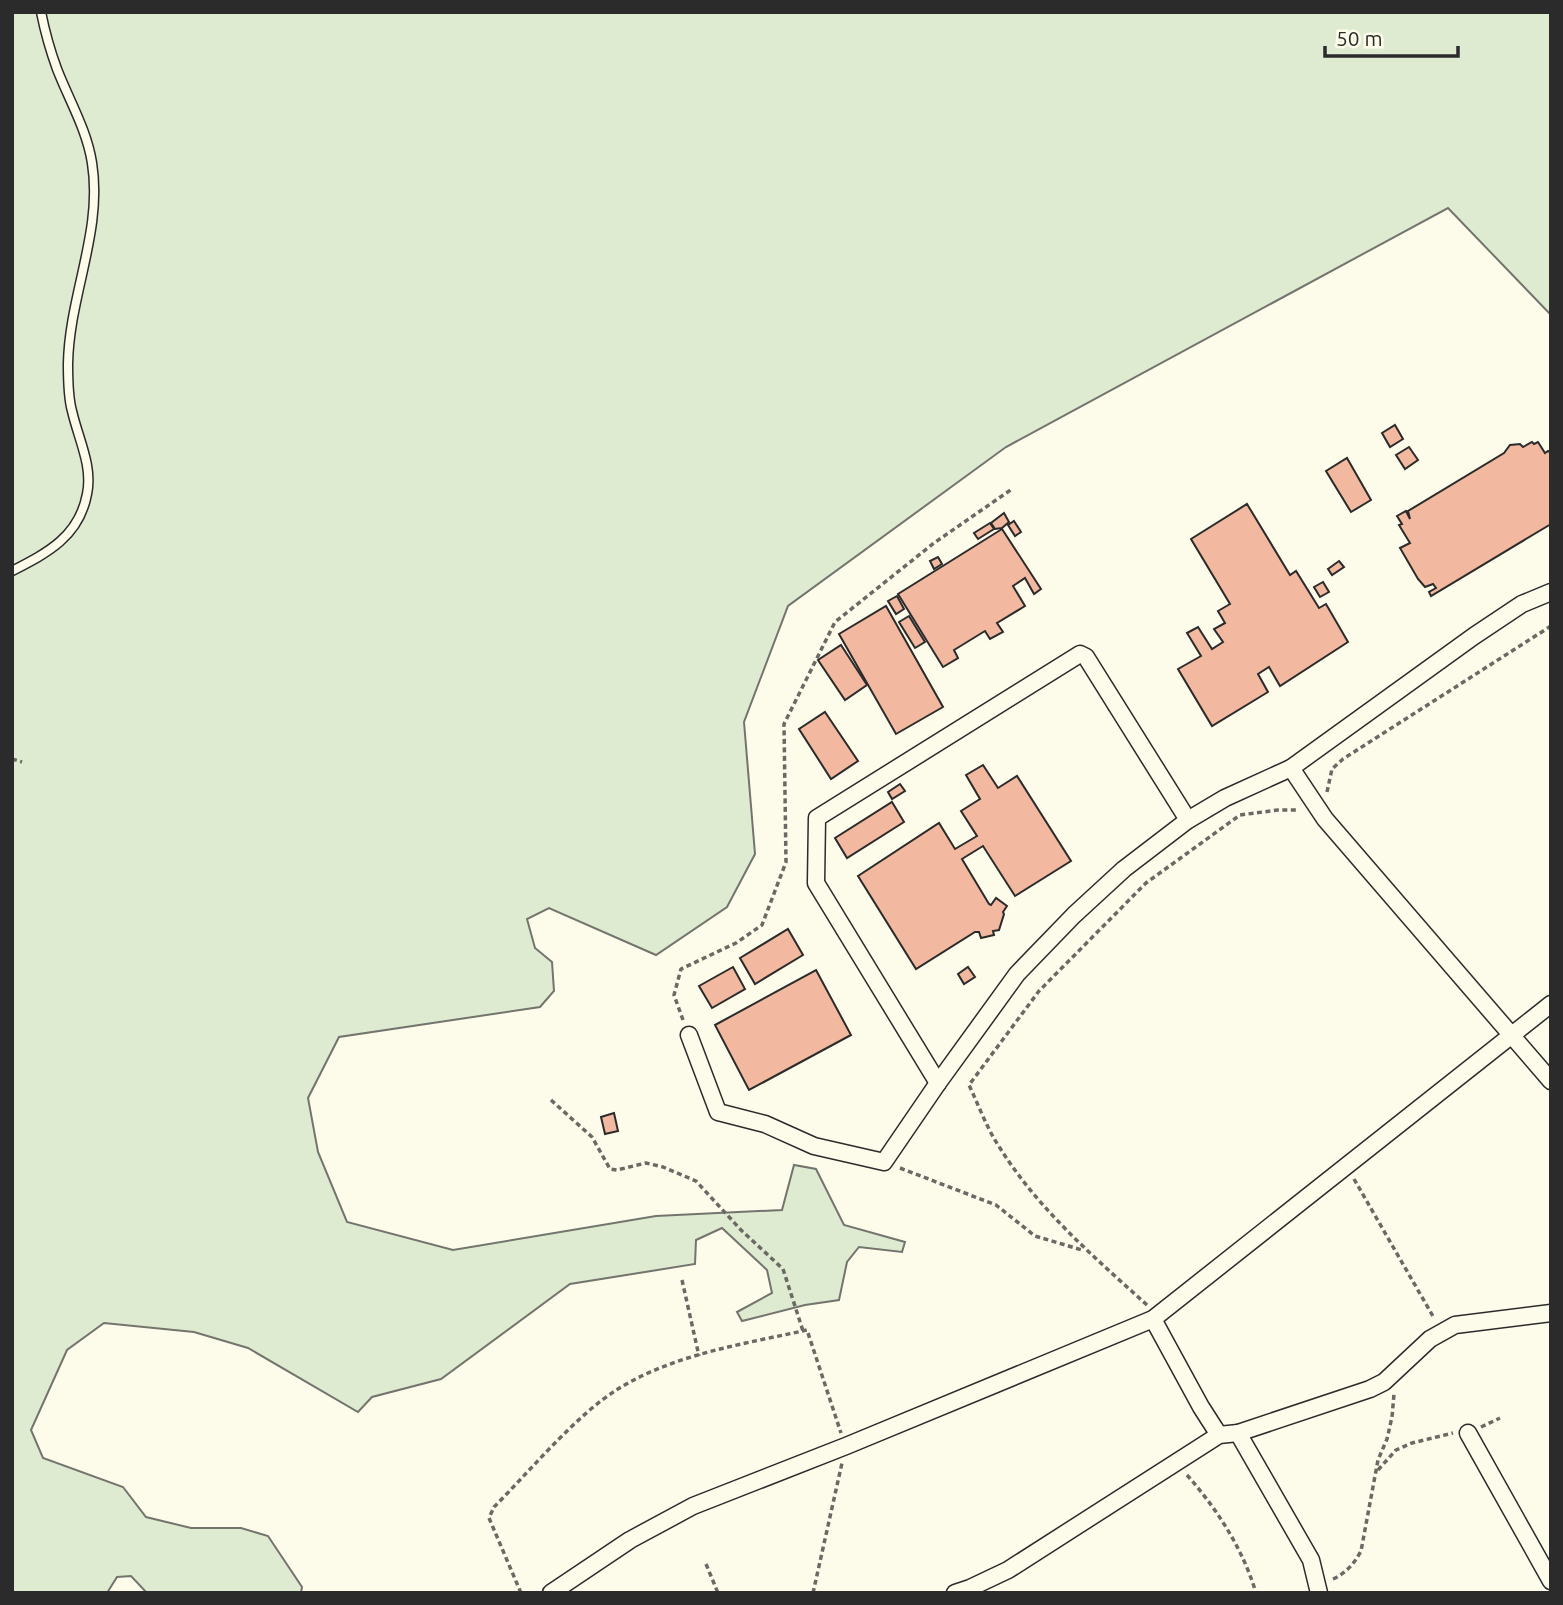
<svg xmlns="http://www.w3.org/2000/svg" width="1563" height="1605" font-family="Ubuntu,sans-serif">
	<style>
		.green { fill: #deebd1; stroke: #74746e; stroke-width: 2 }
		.building { fill: #f2b8a0; stroke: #2b2b2b; stroke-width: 2 }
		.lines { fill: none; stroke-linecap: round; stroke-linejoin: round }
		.service-casing { stroke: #2b2b2b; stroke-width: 11 }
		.minor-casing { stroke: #2b2b2b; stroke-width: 19 }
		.path { stroke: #6a6964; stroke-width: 3.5; stroke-dasharray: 5 3.5; stroke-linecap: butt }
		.service { stroke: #fdfbea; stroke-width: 8 }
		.minor { stroke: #fdfbea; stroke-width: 16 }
	</style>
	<rect width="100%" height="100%" fill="#fdfbea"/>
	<path class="green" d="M12,12H1551V315L1448,208L1006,447L788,606L744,722L755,854L727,907L656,955L549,908L527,919L535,948L552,962L554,991L540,1007L339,1037L308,1098L318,1152L347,1222L453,1250L656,1216L782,1210L794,1165L816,1169L844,1225L905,1242L902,1252L859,1247L847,1262L839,1300L805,1305L742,1321L737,1312L772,1293L767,1270L722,1228L696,1240L695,1264L570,1284L441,1379L372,1397L358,1412L248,1348L194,1332L104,1323L67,1350L31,1430L43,1458L123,1487L146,1517L191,1528H241L268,1536L302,1587L301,1593H147L131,1576L117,1577L107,1593H12Z"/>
	<g class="building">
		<path d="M1395,425L1403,439L1390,447L1382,433Z"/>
		<path d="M1532,442L1534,444L1538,442L1545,453L1548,451L1551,453V524L1431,596L1429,592L1436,588L1433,584L1425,587L1418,579L1400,548L1410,543L1399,525L1402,524L1397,516L1406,511L1410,519L1408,511L1504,453L1510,445L1520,444L1523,447Z"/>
		<path d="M1409,447L1418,460L1405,469L1396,455Z"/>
		<path d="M1347,458L1371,500L1351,512L1326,471Z"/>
		<path d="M1247,504L1290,575L1296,571L1319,608L1326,604L1348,642L1280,686L1269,667L1258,674L1268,692L1212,726L1178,669L1201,656L1187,633L1198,627L1212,649L1223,642L1214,629L1225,623L1218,611L1230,604L1191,539Z"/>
		<path d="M1004,513L1009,522L1002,528L995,529L991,523Z"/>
		<path d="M1014,521L1021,532L1015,536L1008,525Z"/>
		<path d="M990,523L994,529L978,539L974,533Z"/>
		<path d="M1002,529L1041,589L1034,594L1025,578L1013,586L1025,606L997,623L1003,632L990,639L985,631L954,650L958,658L943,667L898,594Z"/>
		<path d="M938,557L942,564L934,569L930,561Z"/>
		<path d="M1339,561L1344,567L1332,575L1328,569Z"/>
		<path d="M1323,582L1329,592L1320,597L1314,587Z"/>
		<path d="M897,596L904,609L896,614L888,601Z"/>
		<path d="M886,606L943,707L896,734L839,634Z"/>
		<path d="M909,616L925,642L915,648L899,622Z"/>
		<path d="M841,645L867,685L845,700L818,660Z"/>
		<path d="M825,712L858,761L831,779L799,729Z"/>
		<path d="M983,765L998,788L1017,776L1071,861L1015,896L983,846L962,859L989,904L991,905L996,898L1007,906L1003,912L1004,914L999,930L993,931L994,935L981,938L979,932H975L916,969L858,876L939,823L955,849L977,836L961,811L980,799L966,775Z"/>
		<path d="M900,784L905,791L892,799L888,792Z"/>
		<path d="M892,802L904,822L847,858L835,838Z"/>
		<path d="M788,929L803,955L755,984L740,958Z"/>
		<path d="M733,967L745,989L712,1008L699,986Z"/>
		<path d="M968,967L975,977L964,984L958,974Z"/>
		<path d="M816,970L851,1035L749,1090L715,1025Z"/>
		<path d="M614,1113L618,1131L605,1134L601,1117Z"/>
	</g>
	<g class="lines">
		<defs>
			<path id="service" d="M12,571C47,553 79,537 87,494C93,466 78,438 72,411C68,397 68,378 68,364C69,296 103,231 92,163C87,130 69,100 57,69C50,50 45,32 41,12"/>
			<g id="minor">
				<path d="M1291,768L1325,819L1551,1081"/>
				<path d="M689,1035L718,1112L765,1124L814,1146L884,1162L938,1083L1017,974L1074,915L1124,869L1188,820L1225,798L1291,768L1474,636L1522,604L1551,592"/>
				<path d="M938,1083L816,883L817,818L1080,654L1086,657L1188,820"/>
				<path d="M1153,1319L1201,1407L1219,1435"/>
				<path d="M1238,1433L1311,1560L1319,1593"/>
				<path d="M1468,1433L1551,1581"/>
				<path d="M551,1593L630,1540L693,1506L846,1446L1153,1319L1551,1004"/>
				<path d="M955,1593L970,1588L1008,1570L1219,1435L1238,1433L1370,1389L1384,1382L1430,1339L1455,1325L1551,1313"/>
			</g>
		</defs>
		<use href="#service" class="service-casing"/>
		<use href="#minor" class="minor-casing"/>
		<g class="path">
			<path d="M12,759L22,762"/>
			<path d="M1327,792L1332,769L1343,759L1551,626"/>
			<path d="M683,1020L674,995L681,969L736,943L762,925L786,862L784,724L835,622L934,543L1012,489"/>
			<path d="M551,1100L592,1137L610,1169L617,1170L646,1163L663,1167L696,1181L741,1230L783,1269L803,1331"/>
			<path d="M900,1168L996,1205L1035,1236L1082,1250"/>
			<path d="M1354,1179L1434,1318"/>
			<path d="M682,1280L699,1356"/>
			<path d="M1147,1305C1094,1257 1038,1209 1000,1148C987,1129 979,1106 969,1085L1039,991L1146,883L1240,815L1278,810H1299"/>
			<path d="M1481,1427L1500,1418"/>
			<path d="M1378,1470L1396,1450L1412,1443L1453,1433"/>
			<path d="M1187,1475C1217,1509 1243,1549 1256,1593"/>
			<path d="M706,1564L718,1593"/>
			<path d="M1333,1579C1346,1573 1354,1564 1361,1551L1378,1460L1387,1439L1392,1417L1394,1394"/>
			<path d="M521,1593L489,1518L494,1507C530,1471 576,1415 618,1389C674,1354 744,1344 807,1330L841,1433"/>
			<path d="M813,1593L842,1463"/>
		</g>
		<use href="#service" class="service"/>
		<use href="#minor" class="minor"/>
	</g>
	<rect width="1563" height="1605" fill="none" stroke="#2b2b2b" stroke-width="28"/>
	<path d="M1325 46v10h133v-10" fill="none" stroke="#2b2b2b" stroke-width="3.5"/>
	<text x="1336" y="46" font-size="21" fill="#2b2b2b" stroke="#fdfbea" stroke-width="5" paint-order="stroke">50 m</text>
</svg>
